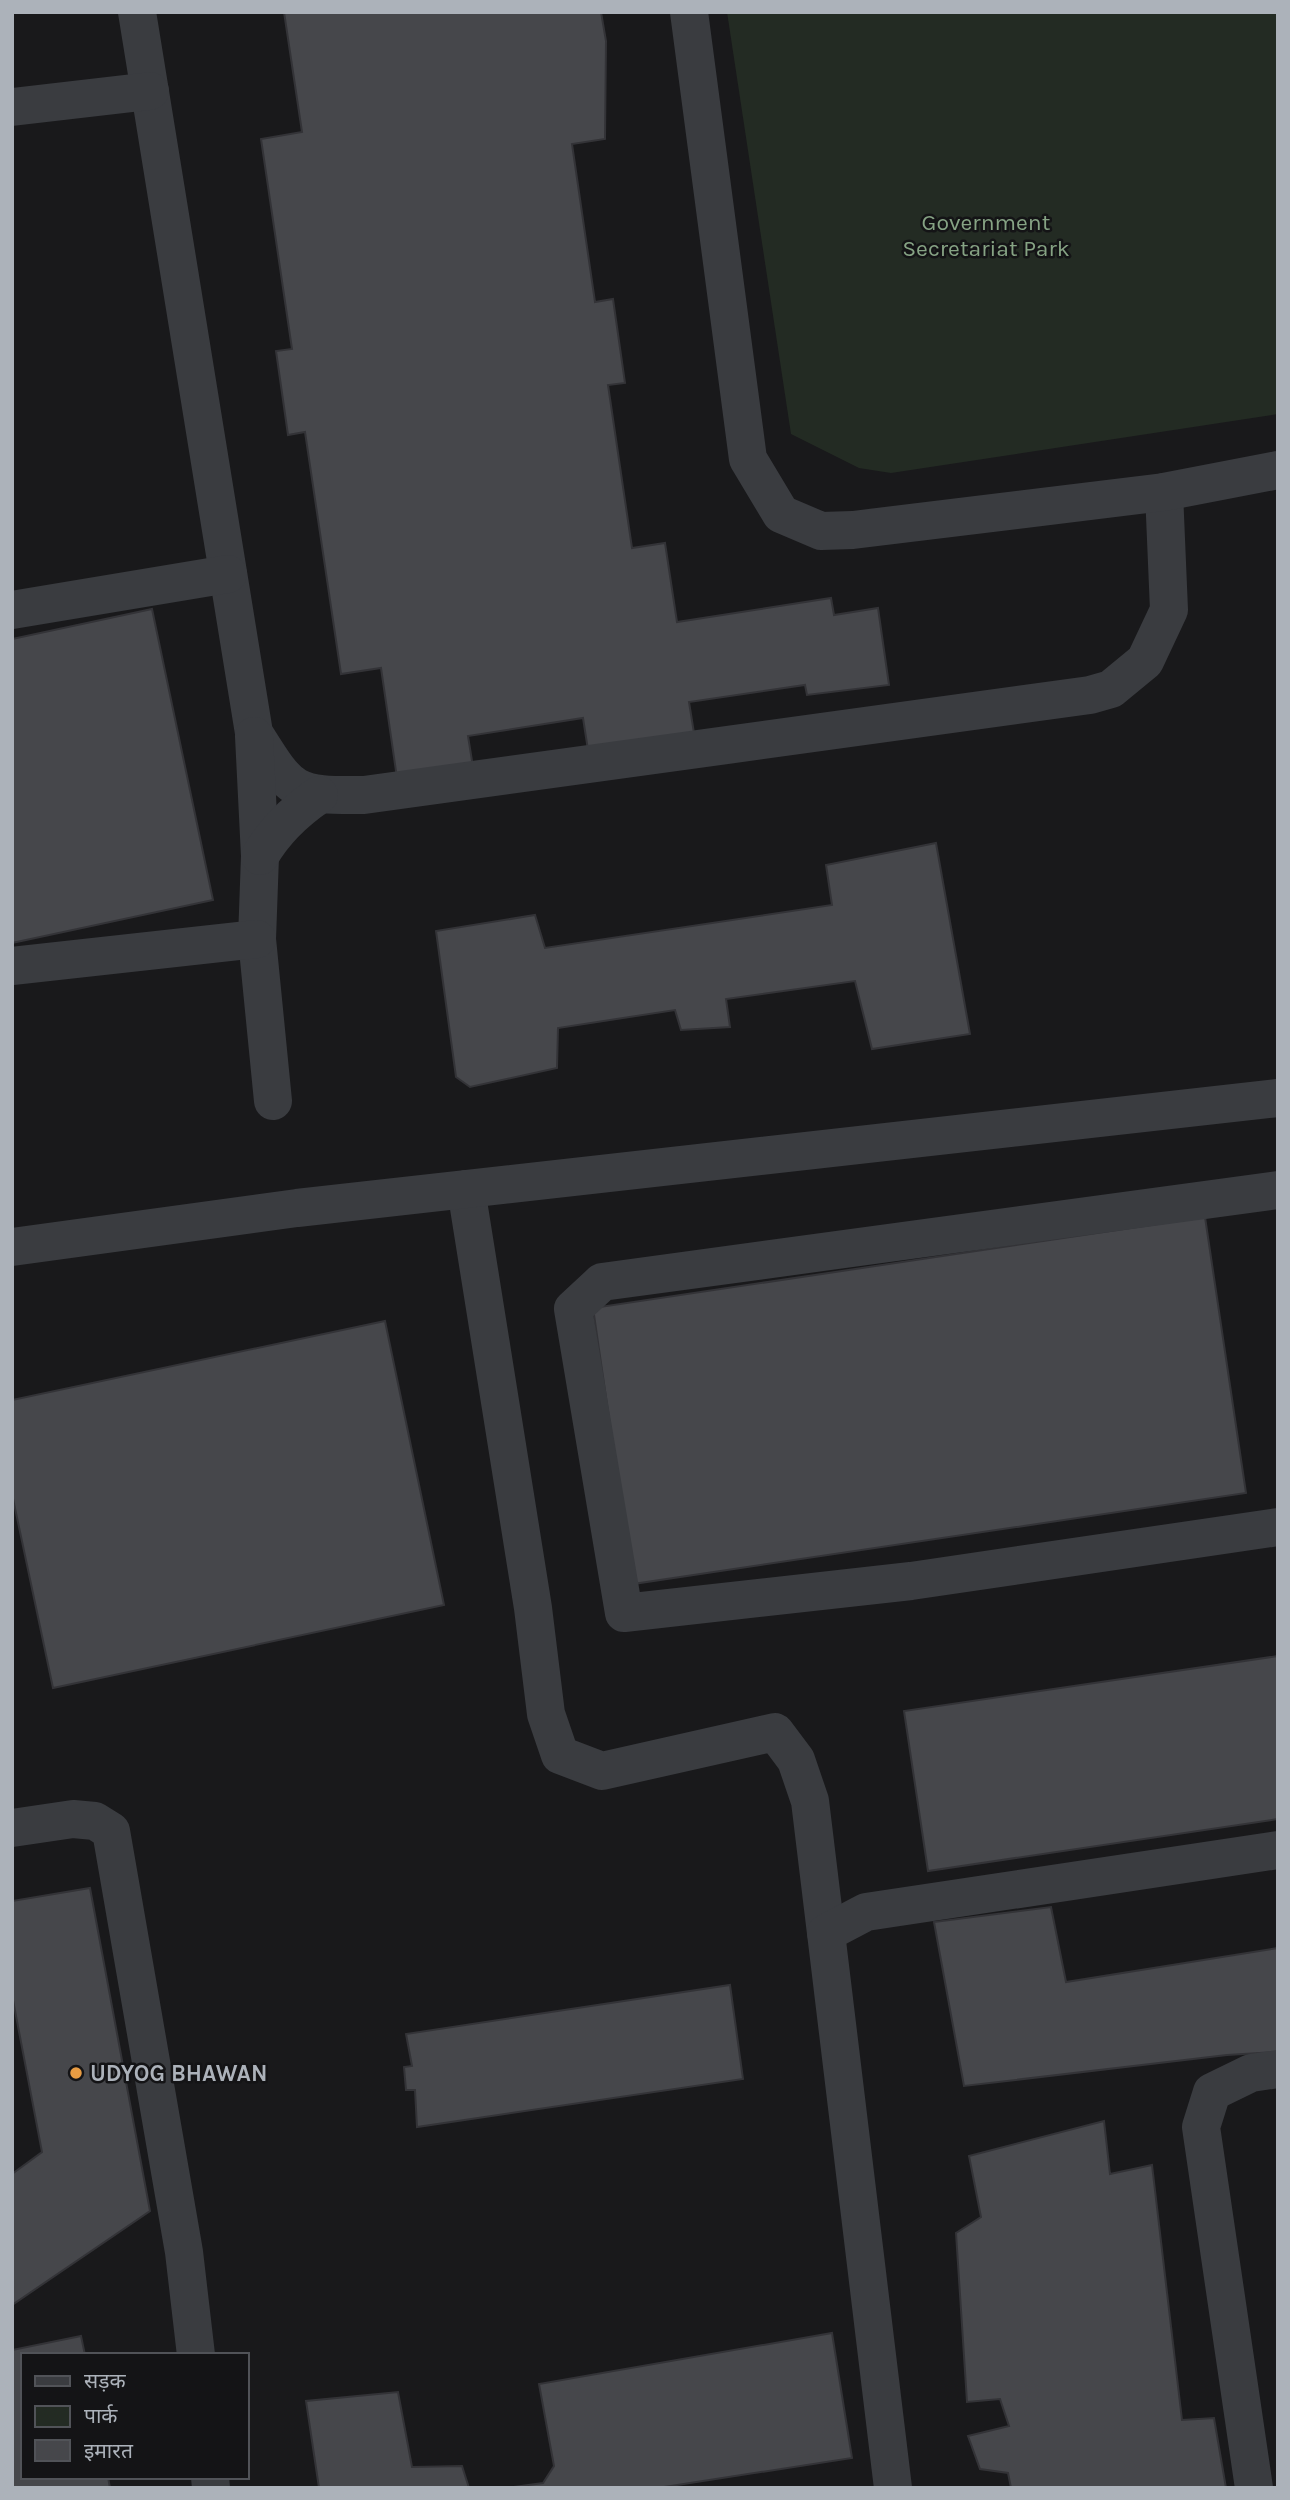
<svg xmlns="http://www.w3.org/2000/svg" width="1290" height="2500" font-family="Karla,'Noto Sans Devanagari',sans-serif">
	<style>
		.green { fill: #232b23 }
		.building { fill: #46474b; stroke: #333337; stroke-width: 2 }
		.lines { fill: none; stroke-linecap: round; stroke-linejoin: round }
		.minor { stroke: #3a3c40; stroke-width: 38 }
		.poi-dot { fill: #e89c43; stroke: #141416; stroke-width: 2.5 }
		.labels { text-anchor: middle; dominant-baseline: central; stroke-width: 5; stroke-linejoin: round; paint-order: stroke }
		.park-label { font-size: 23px; fill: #86a384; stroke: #141416 }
		.poi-label { font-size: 23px; font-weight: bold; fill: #acb2ba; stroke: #141416; text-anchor: start }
	</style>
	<rect width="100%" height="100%" fill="#19191b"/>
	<path class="green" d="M727,12H1278V414L891,473L859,468L791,434Z"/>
	<g class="building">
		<path d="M284,12H601L606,41L605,139L572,144L595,302L613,299L625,383L608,385L632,548L665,543L677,622L831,598L834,615L878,608L889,685L807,695L805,685L689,702L694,733L588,750L583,718L468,736L473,767L397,778L381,668L341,674L305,432L288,435L276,351L292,349L261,139L302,132Z"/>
		<path d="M152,609L213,900L12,943V639Z"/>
		<path d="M936,843L970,1034L872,1049L855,981L726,999L730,1027L681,1030L675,1010L558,1028L557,1068L470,1087L456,1077L436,931L535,915L545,948L832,905L826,865Z"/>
		<path d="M1205,1217L1246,1493L633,1584L593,1308Z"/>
		<path d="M385,1321L444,1605L53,1688L12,1494V1400Z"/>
		<path d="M1278,1656V1819L928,1871L904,1711Z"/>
		<path d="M90,1888L150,2211L12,2305V2174L42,2152L12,1995V1901Z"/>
		<path d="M1051,1907L1066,1982L1278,1948V2052L1227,2055L964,2086L934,1922Z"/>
		<path d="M730,1985L743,2079L417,2127L415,2090H406L404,2067L412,2066L406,2034Z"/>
		<path d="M1104,2121L1110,2174L1152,2165L1182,2420L1214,2418L1226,2488H1011L1008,2473L980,2469L968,2436L1009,2426L1000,2399L967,2402L956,2233L981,2217L969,2156Z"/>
		<path d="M832,2333L852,2458L658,2488H506L543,2483L554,2466L539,2384Z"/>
		<path d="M81,2336L85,2355H23V2477H108L110,2488H12V2350Z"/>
		<path d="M398,2392L412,2467L462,2466L469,2488H319L306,2401Z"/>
	</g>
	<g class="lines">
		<g class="minor">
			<path d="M137,12L254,733C291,792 292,796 364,795L1090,695L1111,689L1145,661L1169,610L1164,492"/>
			<path d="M689,12L748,459L781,514L821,531L853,530L1164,492L1278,470"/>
			<path d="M12,107L150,91"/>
			<path d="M12,610L228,574"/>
			<path d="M254,736L260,856L257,939L273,1101"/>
			<path d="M260,856C275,830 294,812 319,795"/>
			<path d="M12,966L257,939"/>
			<path d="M466,1189L533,1608L546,1714L560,1755L602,1771L775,1732L796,1760L810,1801L826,1933"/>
			<path d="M1278,1190L602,1282L573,1309L624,1613L911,1581L1278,1527"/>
			<path d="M12,1247L297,1208L1278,1098"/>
			<path d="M12,1828L73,1819L95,1821L111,1831L184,2252L196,2355"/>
			<path d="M210,2477L211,2488"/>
			<path d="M893,2488L826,1933L866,1912L1278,1850"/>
			<path d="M1254,2488L1201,2127L1212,2092L1251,2073L1278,2069"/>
		</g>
	</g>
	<circle class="poi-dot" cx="76" cy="2073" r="7"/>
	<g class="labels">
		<g class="park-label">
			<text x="986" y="222">Government<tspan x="986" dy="26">Secretariat Park</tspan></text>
		</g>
		<g class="poi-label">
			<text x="90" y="2073">UDYOG BHAWAN</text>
		</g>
	</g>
	<rect width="1290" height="2500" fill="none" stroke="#acb2ba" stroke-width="28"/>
	<rect x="21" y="2353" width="228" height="126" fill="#141416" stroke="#515358" stroke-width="2"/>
	<rect x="35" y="2376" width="35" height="10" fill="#3a3c40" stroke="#515358" stroke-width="2"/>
	<text x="84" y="2388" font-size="21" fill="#acb2ba">सड़क</text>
	<rect x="35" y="2406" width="35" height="21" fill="#232b23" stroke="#515358" stroke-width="2"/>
	<text x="84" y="2423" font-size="21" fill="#acb2ba">पार्क</text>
	<rect x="35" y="2440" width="35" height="21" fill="#46474b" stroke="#515358" stroke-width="2"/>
	<text x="84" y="2458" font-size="21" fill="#acb2ba">इमारत</text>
</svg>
